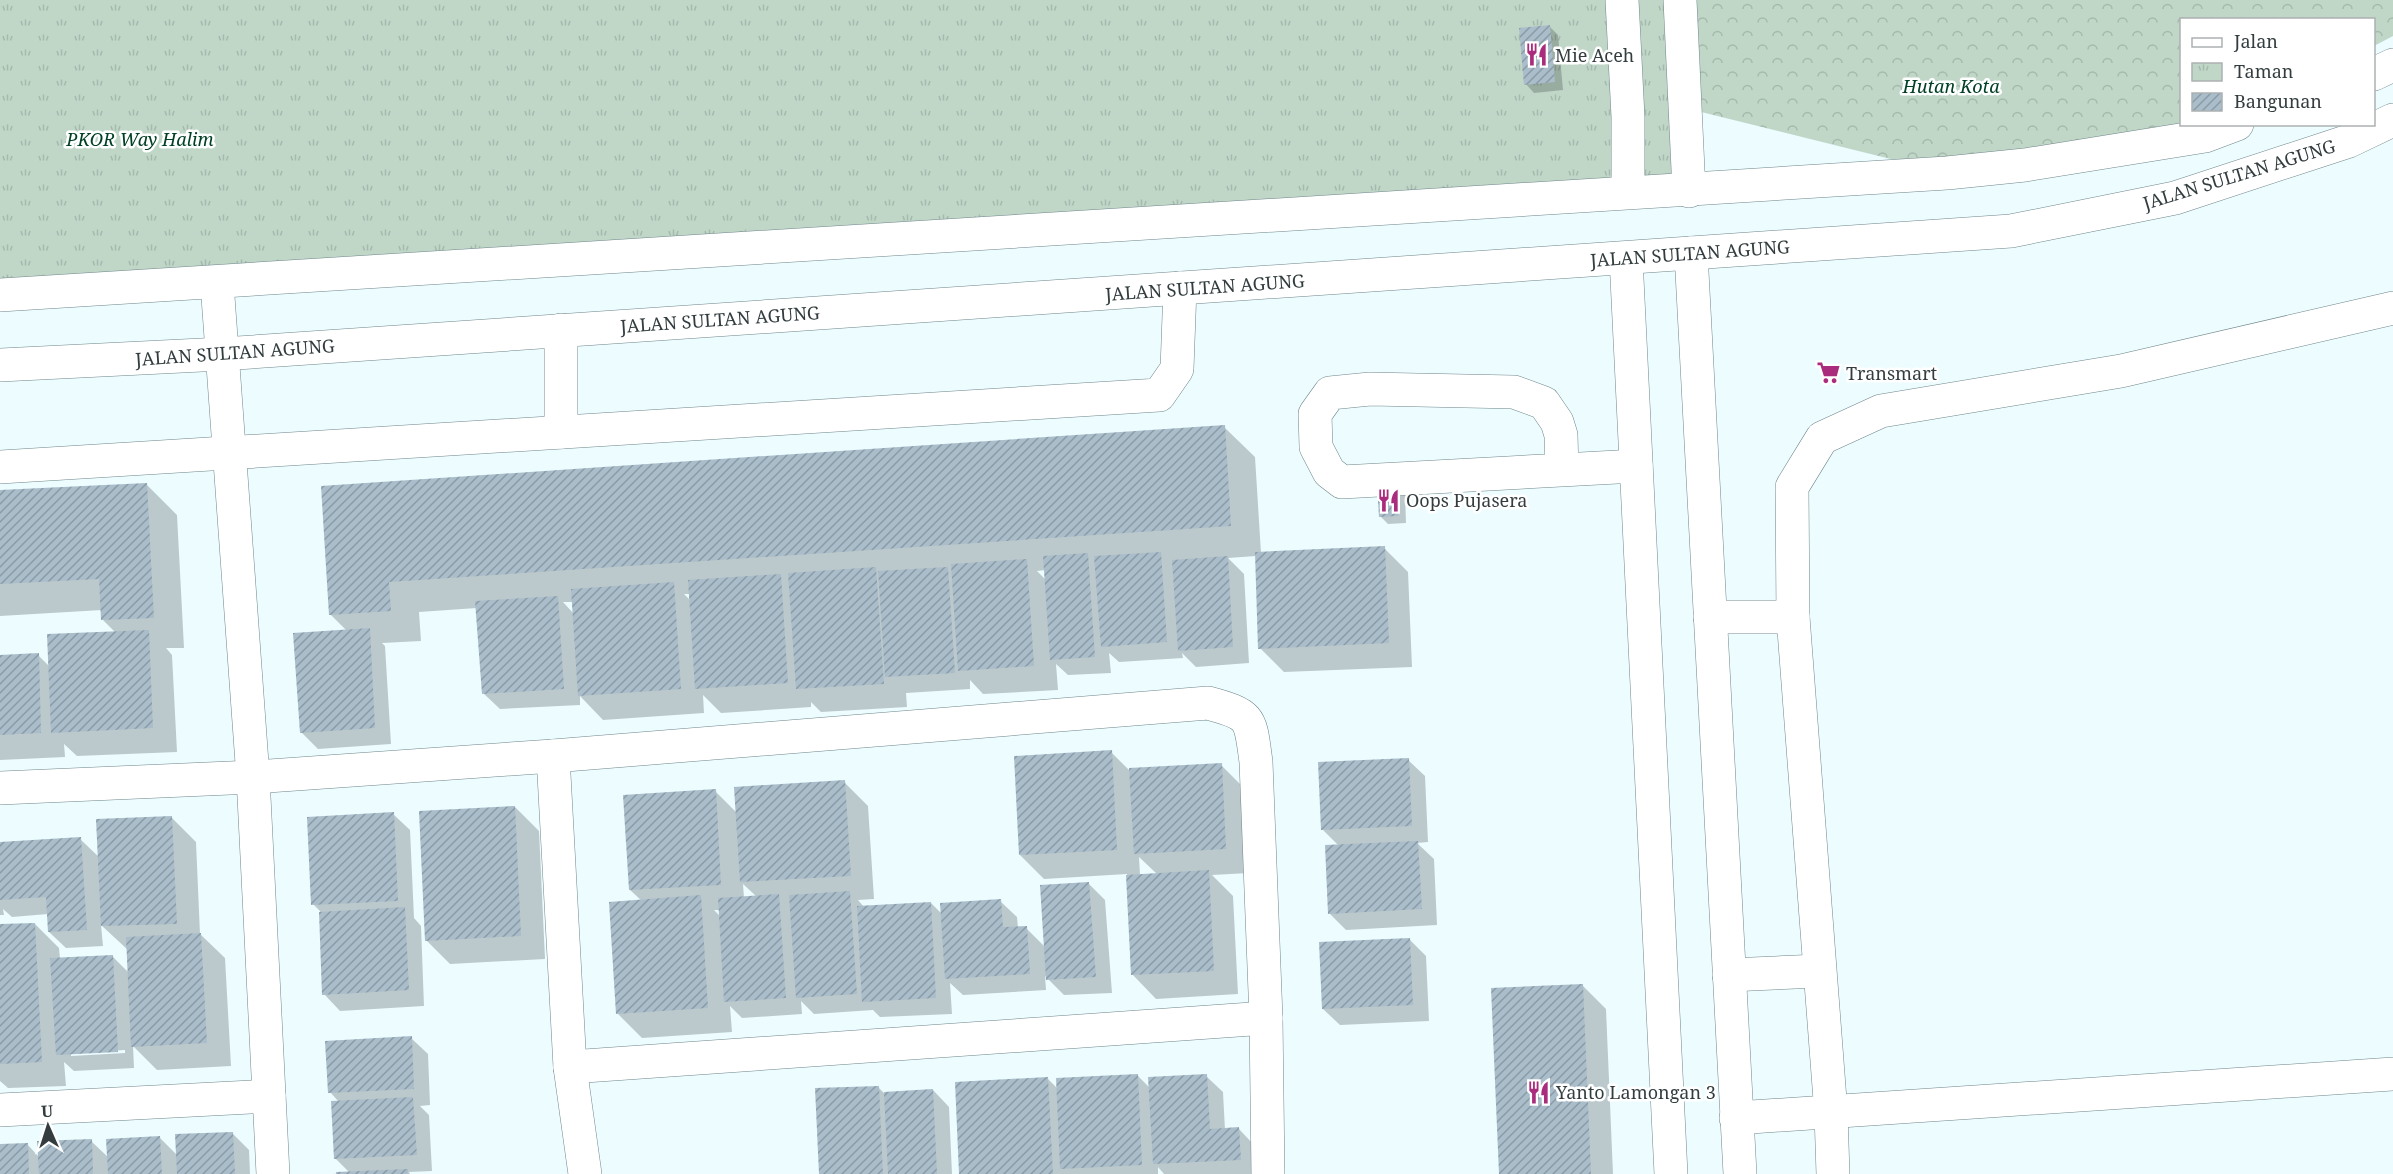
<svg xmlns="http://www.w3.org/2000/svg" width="2393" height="1174" font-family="'Noto Serif',serif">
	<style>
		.forest { fill: url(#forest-crowns) }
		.park { fill: url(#park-tufts) }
		.shadow { fill: #0003; fill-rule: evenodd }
		.building { fill: url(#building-hatch) }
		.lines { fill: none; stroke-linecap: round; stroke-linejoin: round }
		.minor-casing { stroke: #6f868a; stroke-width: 34 }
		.major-casing { stroke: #6f868a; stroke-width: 34 }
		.minor { stroke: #fff; stroke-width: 33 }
		.major { stroke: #fff; stroke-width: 33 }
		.labels { text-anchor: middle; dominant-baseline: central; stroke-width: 5; stroke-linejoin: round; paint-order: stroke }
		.poi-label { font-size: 18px; fill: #333d3f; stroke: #fff; text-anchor: start }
		.park-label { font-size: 18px; font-style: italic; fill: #004024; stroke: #fff }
		.street-label { font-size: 18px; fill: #333d3f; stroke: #fff }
	</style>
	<defs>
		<pattern id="forest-crowns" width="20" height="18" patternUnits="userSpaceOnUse" patternTransform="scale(1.5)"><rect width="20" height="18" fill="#c0d7c8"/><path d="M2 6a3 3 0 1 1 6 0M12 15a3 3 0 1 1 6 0" fill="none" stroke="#a5b9ad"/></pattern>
		<pattern id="park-tufts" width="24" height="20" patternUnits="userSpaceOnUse" patternTransform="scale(1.5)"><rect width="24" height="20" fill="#c0d7c8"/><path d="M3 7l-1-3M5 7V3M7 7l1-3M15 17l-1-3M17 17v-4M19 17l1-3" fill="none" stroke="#a5b9ad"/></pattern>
		<pattern id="building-hatch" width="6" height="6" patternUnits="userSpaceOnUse" patternTransform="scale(1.5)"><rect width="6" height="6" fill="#aabdca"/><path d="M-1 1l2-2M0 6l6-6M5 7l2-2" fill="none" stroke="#8b9ba5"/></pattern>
	</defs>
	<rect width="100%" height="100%" fill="#ecfcff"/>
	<path class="forest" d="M1657,0H2393V36L2374,46V20H2182V124L1947,173L1673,105Z"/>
	<path class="park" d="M0,0H1671L1683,185L0,288Z"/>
	<g class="shadow">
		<path d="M1550,27L1558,35L1563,90L1534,93L1526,84Z"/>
		<path d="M1224,427L1255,457L1261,553L1384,548L1408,572L1412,667L1284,672L1260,648L1256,556L1228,558L1244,574L1249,663L1196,667L1182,653L1183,658L1119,662L1109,653L1111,673L1068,675L1056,664L1058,690L983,694L970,680V689L906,693L907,707L821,712L811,702V707L721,713L703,695L704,713L603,720L580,696V705L500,709L483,693L477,608L419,612L421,641L382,643L385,646L391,744L318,749L301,732L347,631L330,614L322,487ZM1046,570V580L1037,571ZM684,594H691V601ZM563,602H573L574,614Z"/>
		<path d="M146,484L177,515L184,648H166L172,655L177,752L77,756L64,744L65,757L0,760V656L38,655L50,667L116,633L103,620L102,610L0,616V492Z"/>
		<path d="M1379,486L1405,494L1406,523L1388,524L1380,516Z"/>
		<path d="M1111,752L1129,770L1221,765L1245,789L1249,873L1212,875L1233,896L1238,994L1156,999L1132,974L1127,874L1044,879L1020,855ZM1139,857L1157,874L1140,875Z"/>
		<path d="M1408,760L1425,776L1428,842L1417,843L1434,859L1437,925L1346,930L1329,913L1339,846L1323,830Z"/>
		<path d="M844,782L868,806L874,899L858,900L864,907L931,903L943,915L1000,901L1017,917L1018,928H1026L1045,947L1089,884L1105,900L1112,993L1064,995L1045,976L1046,990L963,995L950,983L952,1014L880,1017L873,1010L814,1014L801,1001L802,1014L742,1018L730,1006L732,1032L642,1038L618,1014L642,901L630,890L715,791L737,813ZM743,884L757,897L744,898ZM714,910H720L721,917Z"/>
		<path d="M515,807L539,831L545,959L450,964L426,940Z"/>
		<path d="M393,814L410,830L414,918L421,926L424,1006L340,1011L324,994L320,911L313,904Z"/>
		<path d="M172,818L196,842L200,934L225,958L231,1066L157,1070L133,1046L134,1068L74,1071L64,1062L66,1086L8,1088L0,1081V926L35,924L59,948L60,959L113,957L129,973L128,950L101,925L103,946L66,948L49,932L48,914L12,917L3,909L4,915H0V844L80,839L100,858ZM125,1050V1053L71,1056V1053Z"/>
		<path d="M1409,939L1426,956L1429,1021L1340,1025L1323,1009Z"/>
		<path d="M1582,985L1606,1009L1613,1174H1500Z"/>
		<path d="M411,1038L428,1054L430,1105L420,1106L429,1115L432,1171L409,1172L410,1174H332L350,1173L335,1158L339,1102L330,1092Z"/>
		<path d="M1138,1076L1150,1088L1206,1076L1223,1092L1225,1130L1239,1129L1255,1146L1257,1174H1164L1158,1167V1174H961L1048,1079L1058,1089Z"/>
		<path d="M878,1087L884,1093L933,1090L949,1107L952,1174H820Z"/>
		<path d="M232,1133L249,1150L250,1174H0V1145L27,1144L39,1157L91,1141L109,1158L160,1138L178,1156Z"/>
	</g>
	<g class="building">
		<path d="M1550,25L1555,82L1524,85L1519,28Z"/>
		<path d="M1225,425L1231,526L389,582L391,611L329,615L321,486Z"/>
		<path d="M147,483L154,618L101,620L99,579L0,584V490Z"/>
		<path d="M1397,484L1398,516L1379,517L1377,485Z"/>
		<path d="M1385,546L1389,643L1258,649L1255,552Z"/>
		<path d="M1161,552L1167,642L1101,647L1094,556Z"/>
		<path d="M1088,553L1095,657L1050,660L1043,556Z"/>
		<path d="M1228,556L1233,647L1178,651L1172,560Z"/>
		<path d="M1027,559L1034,666L958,671L951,564Z"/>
		<path d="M876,567L884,684L796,689L788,573Z"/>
		<path d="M948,567L955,673L885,677L878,571Z"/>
		<path d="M781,574L788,683L695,689L688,580Z"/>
		<path d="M674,582L681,689L578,696L571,589Z"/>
		<path d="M558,596L564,689L482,694L475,601Z"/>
		<path d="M370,628L375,728L300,733L293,633Z"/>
		<path d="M149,630L153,728L51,733L47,634Z"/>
		<path d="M39,653L41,733L0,735V655Z"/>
		<path d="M1112,750L1117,850L1019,855L1014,756Z"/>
		<path d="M1409,758L1412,826L1321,830L1318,762Z"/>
		<path d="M1222,763L1226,849L1134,854L1129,768Z"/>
		<path d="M845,780L851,876L740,882L734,787Z"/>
		<path d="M716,789L721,885L629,890L623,795Z"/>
		<path d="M515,806L521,936L425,941L419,811Z"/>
		<path d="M394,812L398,901L311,905L307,817Z"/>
		<path d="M172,816L177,924L101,926L96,819Z"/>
		<path d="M81,837L87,930L48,932L46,897L0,900V842Z"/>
		<path d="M1418,841L1422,909L1328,914L1325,845Z"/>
		<path d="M1209,870L1214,971L1131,975L1126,875Z"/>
		<path d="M1089,882L1096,977L1046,980L1040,885Z"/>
		<path d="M850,891L857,994L796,998L789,895Z"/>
		<path d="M779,894L786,998L724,1002L718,898Z"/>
		<path d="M701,895L708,1008L616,1014L609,902Z"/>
		<path d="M1001,899L1003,927L1027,926L1030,974L945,979L940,903Z"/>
		<path d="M931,902L936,998L862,1002L857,906Z"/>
		<path d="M405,907L409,990L322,995L319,912Z"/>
		<path d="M35,923L42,1062L0,1064V924Z"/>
		<path d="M201,933L207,1043L131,1047L126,937Z"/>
		<path d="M1410,938L1413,1005L1322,1009L1319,942Z"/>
		<path d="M113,955L118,1052L56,1055L50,958Z"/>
		<path d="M1583,984L1591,1174H1499L1491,988Z"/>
		<path d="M412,1036L414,1089L328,1093L325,1041Z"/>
		<path d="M1138,1074L1142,1165L1060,1169L1056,1078Z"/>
		<path d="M1207,1074L1210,1129L1239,1127L1241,1160L1153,1164L1148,1077Z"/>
		<path d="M1048,1077L1053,1174H959L955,1082Z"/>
		<path d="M879,1086L883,1174H819L815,1088Z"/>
		<path d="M933,1089L937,1174H888L884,1092Z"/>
		<path d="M413,1097L417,1155L334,1159L331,1101Z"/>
		<path d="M233,1132L235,1174H177L175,1134Z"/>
		<path d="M160,1136L162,1174H108L106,1139Z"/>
		<path d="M92,1139L93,1174H39L37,1141Z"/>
		<path d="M28,1143L29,1174H0V1144Z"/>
		<path d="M408,1169V1174H336V1172Z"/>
	</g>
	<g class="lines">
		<defs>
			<g id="minor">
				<path d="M1622,0L1628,117V192"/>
				<path d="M1680,0L1689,191"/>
				<path d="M1691,253L1740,1174"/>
				<path d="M1626,258L1671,1174"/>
				<path d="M217,283L253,777L273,1174"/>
				<path d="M561,330V432"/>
				<path d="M0,467L1159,395L1177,369L1180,288"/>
				<path d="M1562,470L1561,435L1557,422L1544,403L1514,392L1370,389L1330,393L1315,414L1316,447L1329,472L1342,482L1636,466"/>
				<path d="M1710,617H1793"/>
				<path d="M553,756L570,1067L585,1174"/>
				<path d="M0,788L253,777L553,756L1208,703C1253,715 1250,718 1256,762L1266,1018L1268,1174"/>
				<path d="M1729,975L1819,971"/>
				<path d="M570,1067L1266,1018"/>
				<path d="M0,1110L269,1096"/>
				<path d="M1736,1118L2393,1074"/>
				<path d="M1833,1174L1831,1113L1793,617L1792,487L1822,438L1881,411L2121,371L2393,308"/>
			</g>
			<g id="major">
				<path d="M2374,74L2393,65"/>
				<path d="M0,295L1947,173L2025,165L2205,136L2237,124"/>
				<path d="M0,365L222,354L2011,231L2175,198L2349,141L2393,120"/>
			</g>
		</defs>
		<use href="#minor" class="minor-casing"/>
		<use href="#major" class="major-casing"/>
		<use href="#minor" class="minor"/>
		<use href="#major" class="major"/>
	</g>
	<defs>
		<symbol id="restaurant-bare" viewBox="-9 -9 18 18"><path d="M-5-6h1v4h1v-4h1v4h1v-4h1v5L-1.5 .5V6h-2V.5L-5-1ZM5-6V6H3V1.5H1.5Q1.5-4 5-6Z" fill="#aa2c7c" stroke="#fff" stroke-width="2.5" paint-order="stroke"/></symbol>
		<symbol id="supermarket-bare" viewBox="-9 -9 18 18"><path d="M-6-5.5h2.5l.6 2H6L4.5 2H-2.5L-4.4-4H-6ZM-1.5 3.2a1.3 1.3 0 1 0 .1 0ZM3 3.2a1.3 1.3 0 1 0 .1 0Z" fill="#aa2c7c" stroke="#fff" stroke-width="2.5" paint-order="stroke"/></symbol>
	</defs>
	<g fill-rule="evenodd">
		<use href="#restaurant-bare" x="1520" y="38" width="33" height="33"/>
		<use href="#supermarket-bare" x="1812" y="356" width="33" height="33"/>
		<use href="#restaurant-bare" x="1372" y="484" width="33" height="33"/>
		<use href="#restaurant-bare" x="1522" y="1076" width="33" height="33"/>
	</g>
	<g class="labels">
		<g class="poi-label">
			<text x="1555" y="55">Mie Aceh</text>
			<text x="1846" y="373">Transmart</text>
			<text x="1406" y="500">Oops Pujasera</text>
			<text x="1556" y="1092">Yanto Lamongan 3</text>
		</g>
		<g class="park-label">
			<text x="1951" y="86">Hutan Kota</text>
			<text x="140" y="139">PKOR Way Halim</text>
		</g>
		<g class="street-label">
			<text transform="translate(2239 174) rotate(-17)">JALAN SULTAN AGUNG</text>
			<text transform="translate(1690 253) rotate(-4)">JALAN SULTAN AGUNG</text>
			<text transform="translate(1205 287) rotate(-4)">JALAN SULTAN AGUNG</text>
			<text transform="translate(720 319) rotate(-4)">JALAN SULTAN AGUNG</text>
			<text transform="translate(235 352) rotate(-4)">JALAN SULTAN AGUNG</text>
		</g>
	</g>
	<rect x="2180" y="18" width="195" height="108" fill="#ffffff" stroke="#adb1b2" stroke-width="1.5"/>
	<rect x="2192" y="38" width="30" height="9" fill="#ffffff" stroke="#adb1b2" stroke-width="1.5"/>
	<text x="2234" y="48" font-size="18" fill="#333d3f">Jalan</text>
	<rect x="2192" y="63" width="30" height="18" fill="url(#park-tufts)" stroke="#adb1b2" stroke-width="1.5"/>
	<text x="2234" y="78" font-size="18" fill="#333d3f">Taman</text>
	<rect x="2192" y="93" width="30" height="18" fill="url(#building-hatch)" stroke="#adb1b2" stroke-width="1.5"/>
	<text x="2234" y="108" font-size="18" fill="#333d3f">Bangunan</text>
	<g transform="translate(48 1126) rotate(357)" stroke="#ffffff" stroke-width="4.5" paint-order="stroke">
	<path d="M0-4.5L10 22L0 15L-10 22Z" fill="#333d3f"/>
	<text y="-9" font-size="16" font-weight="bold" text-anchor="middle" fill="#333d3f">U</text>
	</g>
</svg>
